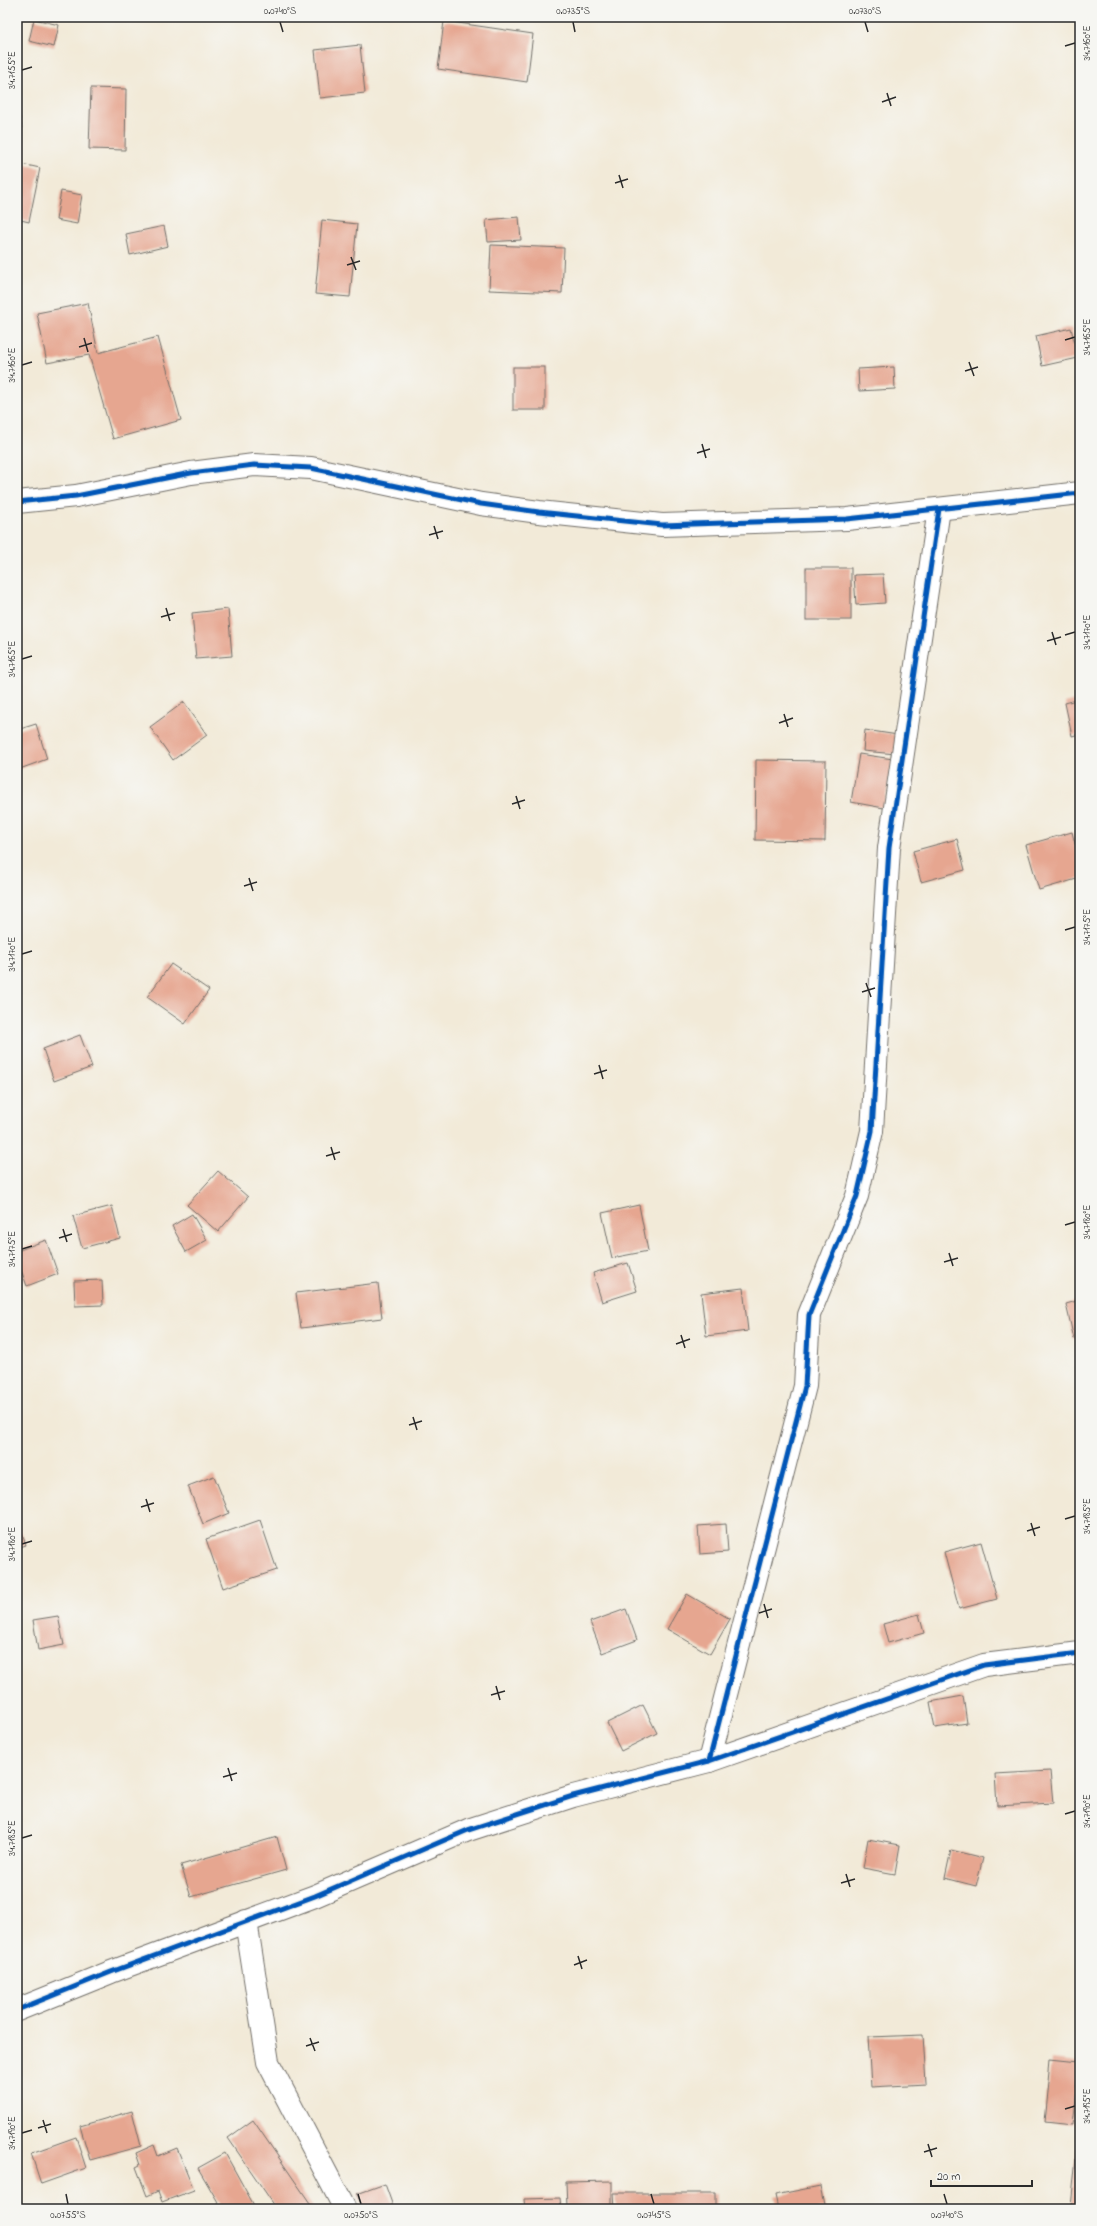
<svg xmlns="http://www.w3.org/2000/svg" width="1097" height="2226" font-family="'Indie Flower',sans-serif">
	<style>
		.building { fill: #e6a690 }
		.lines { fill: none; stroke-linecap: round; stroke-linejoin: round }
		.minor-casing { stroke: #716e68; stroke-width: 24 }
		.minor { stroke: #fff; stroke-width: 22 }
		.cycleway-casing { stroke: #f6f6f2; stroke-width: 8 }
		.cycleway { stroke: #0057b8; stroke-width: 5 }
		.ticks { fill: none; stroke: #2b2b2b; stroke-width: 1.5 }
		.neatline { fill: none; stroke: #2b2b2b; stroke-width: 1.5 }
		.ticks-label { font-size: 10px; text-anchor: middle; fill: #2b2b2b }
	</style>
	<rect width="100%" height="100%" fill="#f6f6f2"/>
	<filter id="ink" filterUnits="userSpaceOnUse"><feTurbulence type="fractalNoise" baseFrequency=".025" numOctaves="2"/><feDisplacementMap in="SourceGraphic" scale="8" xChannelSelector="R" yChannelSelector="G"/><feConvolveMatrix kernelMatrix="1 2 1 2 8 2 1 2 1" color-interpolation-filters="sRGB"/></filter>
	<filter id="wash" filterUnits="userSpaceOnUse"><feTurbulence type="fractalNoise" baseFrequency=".012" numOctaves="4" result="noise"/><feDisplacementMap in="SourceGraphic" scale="16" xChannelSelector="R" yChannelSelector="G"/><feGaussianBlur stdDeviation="0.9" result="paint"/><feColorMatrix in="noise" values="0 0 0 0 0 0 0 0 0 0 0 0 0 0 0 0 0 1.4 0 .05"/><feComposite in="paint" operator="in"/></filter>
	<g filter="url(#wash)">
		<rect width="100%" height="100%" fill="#f2ead8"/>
		<g id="blocks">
			<g class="building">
				<path d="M34,19L59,25L54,47L29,41Z"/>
				<path d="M444,21L533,34L527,82L438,69Z"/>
				<path d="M360,45L365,93L320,98L315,50Z"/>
				<path d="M91,88L126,89L125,150L89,149Z"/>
				<path d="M18,106L22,129L17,130V107Z"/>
				<path d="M17,163L40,168L29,222L17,219Z"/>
				<path d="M61,191L82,195L77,224L56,220Z"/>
				<path d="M519,217L521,240L488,242L486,220Z"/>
				<path d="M322,220L357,224L350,297L315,294Z"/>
				<path d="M164,226L168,246L130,255L126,234Z"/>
				<path d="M491,245L564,248L562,293L489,290Z"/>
				<path d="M88,303L98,353L158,337L181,420L113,439L89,355L47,363L37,313Z"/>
				<path d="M1071,328L1078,358L1042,366L1036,336Z"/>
				<rect x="513" y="367" width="32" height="43"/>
				<path d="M894,367L895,389L859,391L858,369Z"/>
				<rect x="806" y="568" width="45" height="52"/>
				<path d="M883,574L885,603L856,605L854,575Z"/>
				<path d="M228,609L232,656L196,659L192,613Z"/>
				<path d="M1080,699V734L1072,736L1065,703Z"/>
				<path d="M184,702L207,735L173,760L150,727Z"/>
				<path d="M36,724L47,759L17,770V730Z"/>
				<path d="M865,730L898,735L896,754L863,751Z"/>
				<path d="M859,754L893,759L884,808L851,802Z"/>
				<path d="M756,760L826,761L825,841L755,840Z"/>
				<path d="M1072,832L1080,863V878L1039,890L1026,845Z"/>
				<path d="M957,839L965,870L921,882L913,851Z"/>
				<path d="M171,964L209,990L185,1024L147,997Z"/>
				<path d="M80,1035L92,1067L54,1081L43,1049Z"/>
				<path d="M17,1075L21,1088L17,1090Z"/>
				<path d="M218,1171L248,1197L218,1232L187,1205Z"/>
				<path d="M639,1205L648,1251L612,1258L602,1213Z"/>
				<path d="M112,1206L120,1238L82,1248L73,1216Z"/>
				<path d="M192,1214L207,1240L186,1252L172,1226Z"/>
				<path d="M46,1240L58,1274L27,1286L17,1259V1251Z"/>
				<path d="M628,1263L637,1291L602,1302L593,1273Z"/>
				<path d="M102,1280L103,1305L75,1306L74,1281Z"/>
				<path d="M378,1283L382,1318L301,1328L296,1293Z"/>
				<path d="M743,1288L748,1331L706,1336L701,1293Z"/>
				<path d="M1080,1300V1337L1074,1339L1066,1304Z"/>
				<path d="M214,1476L229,1513L203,1524L188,1486Z"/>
				<path d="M260,1520L277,1570L223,1588L206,1539Z"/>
				<path d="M17,1521L26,1545L17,1548Z"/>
				<path d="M726,1524L728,1552L700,1554L698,1526Z"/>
				<path d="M981,1542L997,1599L959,1609L944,1552Z"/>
				<path d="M687,1594L730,1619L710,1654L667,1629Z"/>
				<path d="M626,1609L637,1640L602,1653L590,1622Z"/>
				<path d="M919,1614L924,1633L888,1643L883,1624Z"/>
				<path d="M58,1616L64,1645L38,1650L33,1620Z"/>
				<path d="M963,1696L967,1723L935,1728L930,1702Z"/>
				<path d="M643,1705L657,1733L621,1751L607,1723Z"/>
				<path d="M1050,1771L1053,1803L997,1806L995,1774Z"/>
				<path d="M277,1837L286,1870L191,1897L181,1865Z"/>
				<path d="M868,1839L900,1845L895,1874L863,1868Z"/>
				<path d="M951,1850L983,1858L976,1886L945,1878Z"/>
				<path d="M923,2035L926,2084L871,2087L868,2037Z"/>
				<path d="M1050,2059L1079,2062L1072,2125L1044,2122Z"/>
				<path d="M132,2111L141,2146L90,2160L80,2126Z"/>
				<path d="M253,2120L314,2209H277L228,2138Z"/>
				<path d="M1079,2127H1080V2207L1071,2206Z"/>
				<path d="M76,2137L86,2168L41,2184L31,2153Z"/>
				<path d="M154,2145L158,2156L177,2148L194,2190L162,2202L158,2191L147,2196L136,2167L140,2165L136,2153Z"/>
				<path d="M225,2153L256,2209H222L198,2168Z"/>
				<path d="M612,2181V2206L567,2207L566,2182Z"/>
				<path d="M385,2184L394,2209H363L357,2194Z"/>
				<path d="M820,2186L825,2209H778L775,2195Z"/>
				<path d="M614,2193H716V2209H615Z"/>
				<path d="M560,2198L561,2209H525L524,2199Z"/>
			</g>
		</g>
	</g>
	<g filter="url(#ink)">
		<use href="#blocks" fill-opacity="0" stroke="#716e68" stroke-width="1"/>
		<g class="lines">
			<defs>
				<g id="minor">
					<path d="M17,502L76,496L191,473L254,465L311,468L481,504L539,512L662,525L847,519L1080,493"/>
					<path d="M709,1761L805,1386L809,1315L857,1196L872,1131L889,848L939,509"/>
					<path d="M246,1921L268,2062L345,2209"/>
					<path d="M17,2010L111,1972L315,1896L468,1830L573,1796L709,1761L984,1665L1080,1653"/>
				</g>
			</defs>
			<use href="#minor" class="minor-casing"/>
			<use href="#minor" class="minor"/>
			<defs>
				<g id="cycleway">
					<path d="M17,502L76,496L191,473L254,465L311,468L481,504L539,512L662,525L847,519L1080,493"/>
					<path d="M709,1761L805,1386L809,1315L857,1196L872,1131L889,848L939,509"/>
					<path d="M17,2010L111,1972L315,1896L468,1830L573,1796L709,1761L984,1665L1080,1653"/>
				</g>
			</defs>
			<use href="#cycleway" class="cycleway-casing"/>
			<use href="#cycleway" class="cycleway"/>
		</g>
	</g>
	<path class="ticks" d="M280,22L283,32M573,22L575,32M865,22L868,32M1065,46L1075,43M22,70L32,67M887,93L891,106M882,102L896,97M619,175L623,188M615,183L628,179M351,257L356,270M347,265L360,261M84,338L88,352M1065,340L1075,337M79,347L92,343M969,362L974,376M22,365L32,362M965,371L978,367M702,444L706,458M697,453L710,449M434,526L438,539M429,535L443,531M166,608L170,621M161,617L175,613M1052,632L1056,645M1065,635L1075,632M1047,641L1061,637M22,659L32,656M784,714L788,727M779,723L793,718M516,796L520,809M512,804L525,800M249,878L253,891M244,886L257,882M1065,930L1075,927M22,954L32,951M866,983L871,997M862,992L875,988M599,1065L603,1079M594,1074L607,1070M331,1147L335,1160M326,1156L340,1152M1065,1225L1075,1222M63,1229L67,1242M59,1238L72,1234M22,1249L32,1246M949,1253L953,1266M944,1262L958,1258M681,1335L685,1348M676,1344L690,1339M413,1417L417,1430M409,1425L422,1421M146,1499L150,1512M141,1507L154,1503M1065,1519L1075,1516M1031,1523L1035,1536M1027,1531L1040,1527M22,1544L32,1541M764,1604L768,1618M759,1613L772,1609M496,1686L500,1700M491,1695L505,1691M228,1768L232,1781M223,1777L237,1773M1065,1814L1075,1811M22,1838L32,1835M846,1874L850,1887M841,1883L855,1879M578,1956L582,1969M574,1965L587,1960M310,2038L315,2051M306,2046L319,2042M1065,2109L1075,2106M43,2120L47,2133M38,2128L51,2124M22,2133L32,2130M928,2144L932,2157M924,2152L937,2148M66,2194L68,2204M358,2194L361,2204M651,2194L654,2204M944,2194L947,2204"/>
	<rect width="1097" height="2226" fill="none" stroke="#f6f6f2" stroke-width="44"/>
	<path d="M931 2180v6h101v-6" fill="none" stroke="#2b2b2b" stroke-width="2"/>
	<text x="937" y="2180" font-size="12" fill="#2b2b2b" stroke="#f6f6f2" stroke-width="3" paint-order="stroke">20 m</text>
	<rect x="22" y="22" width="1053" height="2182" class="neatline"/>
	<g class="ticks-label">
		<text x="280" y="14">0.0740°S</text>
		<text x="573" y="14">0.0735°S</text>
		<text x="865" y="14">0.0730°S</text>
		<text transform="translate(1086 43) rotate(-90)" y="4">34.7160°E</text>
		<text transform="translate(11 70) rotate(-90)" y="4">34.7155°E</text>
		<text transform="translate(1086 337) rotate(-90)" y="4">34.7165°E</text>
		<text transform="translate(11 365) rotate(-90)" y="4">34.7160°E</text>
		<text transform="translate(1086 632) rotate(-90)" y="4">34.7170°E</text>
		<text transform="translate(11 659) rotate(-90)" y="4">34.7165°E</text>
		<text transform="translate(1086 927) rotate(-90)" y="4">34.7175°E</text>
		<text transform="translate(11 954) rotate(-90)" y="4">34.7170°E</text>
		<text transform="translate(1086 1222) rotate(-90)" y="4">34.7180°E</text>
		<text transform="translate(11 1249) rotate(-90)" y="4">34.7175°E</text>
		<text transform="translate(1086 1516) rotate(-90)" y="4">34.7185°E</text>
		<text transform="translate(11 1544) rotate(-90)" y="4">34.7180°E</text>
		<text transform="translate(1086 1811) rotate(-90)" y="4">34.7190°E</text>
		<text transform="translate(11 1838) rotate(-90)" y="4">34.7185°E</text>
		<text transform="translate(1086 2106) rotate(-90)" y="4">34.7195°E</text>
		<text transform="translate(11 2133) rotate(-90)" y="4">34.7190°E</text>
		<text x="68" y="2218">0.0755°S</text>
		<text x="361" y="2218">0.0750°S</text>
		<text x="654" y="2218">0.0745°S</text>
		<text x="947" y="2218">0.0740°S</text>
	</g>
</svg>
